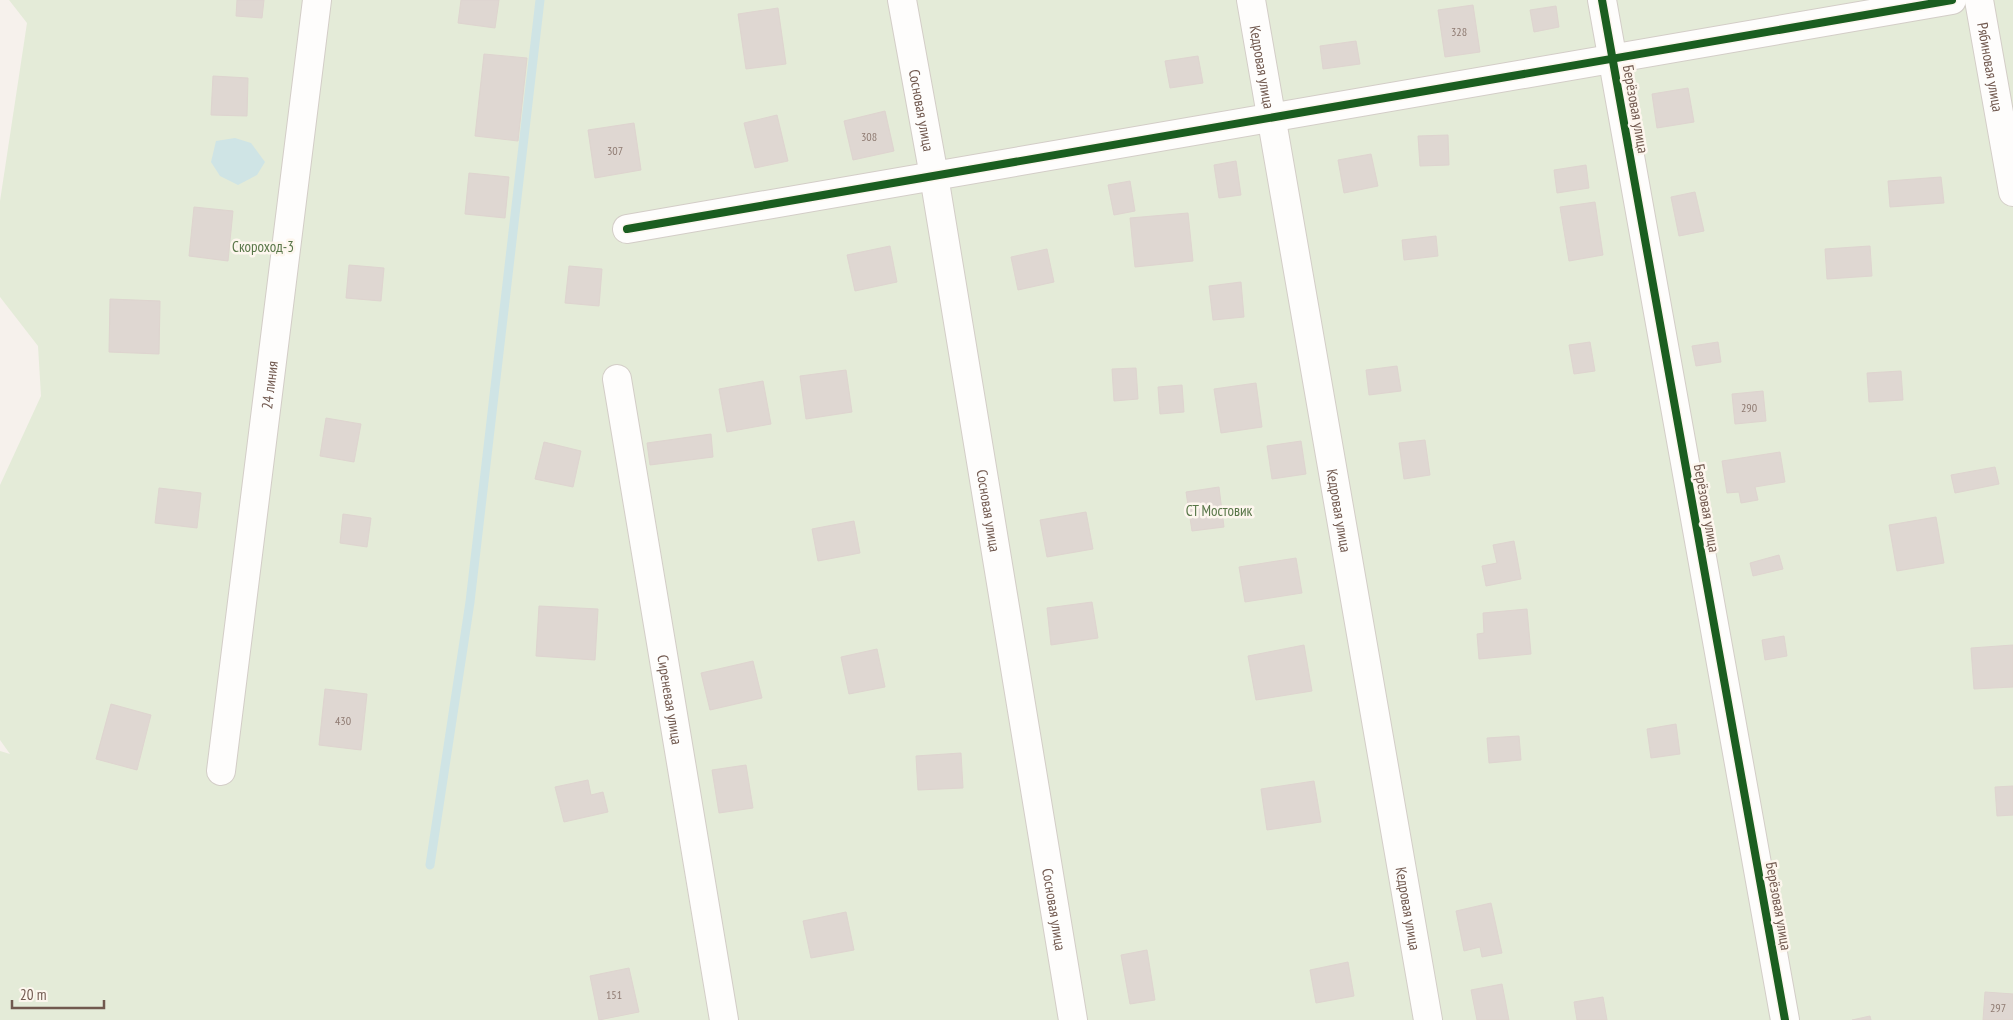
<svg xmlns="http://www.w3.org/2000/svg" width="2013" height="1020" font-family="'PT Sans Narrow',sans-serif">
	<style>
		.green { fill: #e4ebd8 }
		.water { fill: #cfe4e5 }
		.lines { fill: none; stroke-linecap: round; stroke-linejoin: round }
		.stream { stroke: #cfe4e5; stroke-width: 9 }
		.building { fill: #dfd7d2; stroke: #ded4cf }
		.street-casing { stroke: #d3cdc7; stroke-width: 30 }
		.street { stroke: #fefdfc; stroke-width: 28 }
		.cycleway-casing { stroke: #fdf6ee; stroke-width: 11 }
		.cycleway { stroke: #1b5e20; stroke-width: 8 }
		.labels { text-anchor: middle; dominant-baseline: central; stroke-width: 5; stroke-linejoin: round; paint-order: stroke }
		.number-label { font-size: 12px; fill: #8f7b72 }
		.street-label { font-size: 15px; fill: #71594f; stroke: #fdf6ee }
		.park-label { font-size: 15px; fill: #587648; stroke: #fdf6ee }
	</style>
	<rect width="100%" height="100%" fill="#f6f1ec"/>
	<path class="green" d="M9,0H2013V1020H0V751L10,754L0,740V485L41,396L38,346L0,297V201L27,23Z"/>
	<path class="water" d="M235,138L251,143L265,162L257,175L238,185L220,176L211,162L216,141Z"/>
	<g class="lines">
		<path class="stream" d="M430,865L470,602L540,0"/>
	</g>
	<g class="building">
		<path d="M237,0H264L262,18L236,16Z"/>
		<path d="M461,0H499L495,28L458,23Z"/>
		<path d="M1473,5L1480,52L1445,57L1438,10Z"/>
		<path d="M1556,6L1559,27L1534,32L1530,10Z"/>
		<path d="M778,8L786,64L746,69L738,14Z"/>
		<path d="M1356,41L1360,64L1323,69L1320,46Z"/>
		<path d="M484,54L527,58L518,141L475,136Z"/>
		<path d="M1198,56L1203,83L1170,88L1165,61Z"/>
		<path d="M213,76L248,78L247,116L211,115Z"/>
		<path d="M1688,88L1694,122L1657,128L1652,94Z"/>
		<path d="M885,111L894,151L853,160L844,121Z"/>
		<path d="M777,115L788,161L755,168L744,123Z"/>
		<path d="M634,123L641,170L595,178L588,130Z"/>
		<path d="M1448,135L1449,165L1420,166L1418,136Z"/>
		<path d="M1371,154L1378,186L1344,193L1338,160Z"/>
		<path d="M1236,161L1241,195L1219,198L1214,165Z"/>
		<path d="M1586,165L1589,188L1557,193L1554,170Z"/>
		<path d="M469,173L509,177L505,218L465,214Z"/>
		<path d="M1941,177L1944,203L1890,207L1888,181Z"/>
		<path d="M1130,181L1135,211L1114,215L1108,185Z"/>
		<path d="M1695,192L1704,231L1679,236L1671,197Z"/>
		<path d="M1595,202L1603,255L1569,261L1560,207Z"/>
		<path d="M194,207L233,211L228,261L189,256Z"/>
		<path d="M1188,213L1193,261L1135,267L1130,218Z"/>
		<path d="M1436,236L1438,256L1404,260L1402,240Z"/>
		<path d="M890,246L897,282L855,291L847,255Z"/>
		<path d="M1870,246L1872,276L1827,279L1825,249Z"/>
		<path d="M1047,249L1054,282L1018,290L1011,257Z"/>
		<path d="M349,265L384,268L381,301L346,298Z"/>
		<path d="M569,266L602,269L599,306L565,303Z"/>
		<path d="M1241,282L1244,317L1213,320L1209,286Z"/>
		<path d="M110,299L160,301L159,354L109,352Z"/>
		<path d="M1590,342L1595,371L1574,374L1569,345Z"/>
		<path d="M1718,342L1721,362L1696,366L1692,346Z"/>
		<path d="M1397,366L1401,391L1369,395L1366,370Z"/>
		<path d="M1136,368L1138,399L1114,401L1112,369Z"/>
		<path d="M846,370L852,412L806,419L800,376Z"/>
		<path d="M1901,371L1903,400L1869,402L1867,373Z"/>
		<path d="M763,381L771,424L727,432L719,389Z"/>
		<path d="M1256,383L1262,427L1221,433L1214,389Z"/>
		<path d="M1182,385L1184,412L1160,414L1158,387Z"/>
		<path d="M1763,391L1766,421L1735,424L1732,394Z"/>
		<path d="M326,418L361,424L354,462L320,456Z"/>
		<path d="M711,434L713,457L650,465L647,443Z"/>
		<path d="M1425,440L1430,475L1404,479L1399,443Z"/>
		<path d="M1301,441L1306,474L1272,479L1267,446Z"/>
		<path d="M544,442L581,451L573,487L535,479Z"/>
		<path d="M1780,452L1785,482L1755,487L1758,500L1741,503L1739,492L1727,493L1722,461Z"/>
		<path d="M1995,467L1999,484L1955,493L1951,475Z"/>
		<path d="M1219,487L1224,527L1192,531L1186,492Z"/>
		<path d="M159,488L201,493L197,528L155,523Z"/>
		<path d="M1086,512L1093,549L1047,557L1040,520Z"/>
		<path d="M343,514L371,518L367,547L340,543Z"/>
		<path d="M1936,517L1944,563L1897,571L1889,525Z"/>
		<path d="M854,521L860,553L818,561L812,529Z"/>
		<path d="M1514,541L1521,579L1486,586L1482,566L1497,563L1493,545Z"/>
		<path d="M1779,555L1783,569L1753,576L1750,563Z"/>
		<path d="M1296,558L1302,593L1245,602L1239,567Z"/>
		<path d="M1092,602L1098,638L1051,645L1047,608Z"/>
		<path d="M539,606L598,609L595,660L536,656Z"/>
		<path d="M1527,609L1531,654L1479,659L1477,634L1484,633L1483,613Z"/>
		<path d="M1784,636L1787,656L1765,660L1762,640Z"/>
		<path d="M1304,645L1312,691L1256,700L1248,656Z"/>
		<path d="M2013,645V687L1974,689L1971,648Z"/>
		<path d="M877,649L885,687L849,694L841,657Z"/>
		<path d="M753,661L762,698L710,710L701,673Z"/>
		<path d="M325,689L367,694L361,750L319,745Z"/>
		<path d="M111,704L151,715L137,770L96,759Z"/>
		<path d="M1676,724L1680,754L1651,758L1647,729Z"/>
		<path d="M1519,736L1521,760L1489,763L1487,738Z"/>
		<path d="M961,753L963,788L918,790L916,756Z"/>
		<path d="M746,765L753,808L719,813L712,770Z"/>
		<path d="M588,780L591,795L603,792L608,812L564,822L555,787Z"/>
		<path d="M1314,781L1321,822L1267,830L1261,789Z"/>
		<path d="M2013,786V815L1997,816L1995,787Z"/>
		<path d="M1491,903L1502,953L1482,957L1480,947L1464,951L1456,911Z"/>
		<path d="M846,912L854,950L811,958L803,921Z"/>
		<path d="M1147,950L1155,1000L1130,1004L1121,955Z"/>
		<path d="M1348,962L1354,996L1316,1003L1310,970Z"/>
		<path d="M629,968L639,1012L599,1020L590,976Z"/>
		<path d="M1502,984L1509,1020H1477L1471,990Z"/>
		<path d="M1985,992L2013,994V1020H1983Z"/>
		<path d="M1603,997L1607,1020H1577L1574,1002Z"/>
		<path d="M1870,1016L1871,1020H1852Z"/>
	</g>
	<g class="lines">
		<defs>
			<g id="street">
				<path id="s1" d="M902,0L934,176L1073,1020"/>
				<path id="s2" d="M1251,0L1428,1020"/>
				<path d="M1602,0L1785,1020"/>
				<path id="s3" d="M1979,0L2013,192"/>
				<path d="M627,229L1952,0"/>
				<path id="s4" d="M617,379L724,1020"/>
				<path id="s5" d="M221,771L317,0"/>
			</g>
		</defs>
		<use href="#street" class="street-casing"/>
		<use href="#street" class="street"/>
		<defs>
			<g id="cycleway">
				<path d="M1602,0L1785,1020"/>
				<path d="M627,229L1952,0"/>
			</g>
		</defs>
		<use href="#cycleway" class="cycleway-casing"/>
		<use href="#cycleway" class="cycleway"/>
	</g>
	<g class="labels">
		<g class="number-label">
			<text x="1459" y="31">328</text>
			<text x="869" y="136">308</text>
			<text x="615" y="150">307</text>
			<text x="1749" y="407">290</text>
			<text x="343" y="720">430</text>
			<text x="614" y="994">151</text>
			<text x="1998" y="1007">297</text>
		</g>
		<g class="street-label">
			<text stroke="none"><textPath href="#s3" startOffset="68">Рябиновая улица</textPath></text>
			<text stroke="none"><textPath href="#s2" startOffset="68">Кедровая улица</textPath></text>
			<text transform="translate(1636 109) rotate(80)">Берёзовая улица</text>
			<text stroke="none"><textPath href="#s1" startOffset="112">Сосновая улица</textPath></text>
			<text stroke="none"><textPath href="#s5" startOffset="389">24 линия</textPath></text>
			<text transform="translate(1707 508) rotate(80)">Берёзовая улица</text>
			<text stroke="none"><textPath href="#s1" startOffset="518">Сосновая улица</textPath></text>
			<text stroke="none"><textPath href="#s2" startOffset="518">Кедровая улица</textPath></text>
			<text stroke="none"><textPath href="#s4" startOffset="325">Сиреневая улица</textPath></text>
			<text transform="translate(1779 906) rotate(80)">Берёзовая улица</text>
			<text stroke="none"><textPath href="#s1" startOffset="922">Сосновая улица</textPath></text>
			<text stroke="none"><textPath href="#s2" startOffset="922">Кедровая улица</textPath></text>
		</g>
		<g class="park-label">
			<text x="263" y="246">Скороход-3</text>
			<text x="1219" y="510">СТ Мостовик</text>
		</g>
	</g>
	<path d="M12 1000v8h92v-8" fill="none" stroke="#71594f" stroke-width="2.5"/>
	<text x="20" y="1000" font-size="15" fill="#71594f" stroke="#fdf6ee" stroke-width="4" paint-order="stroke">20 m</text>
</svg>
